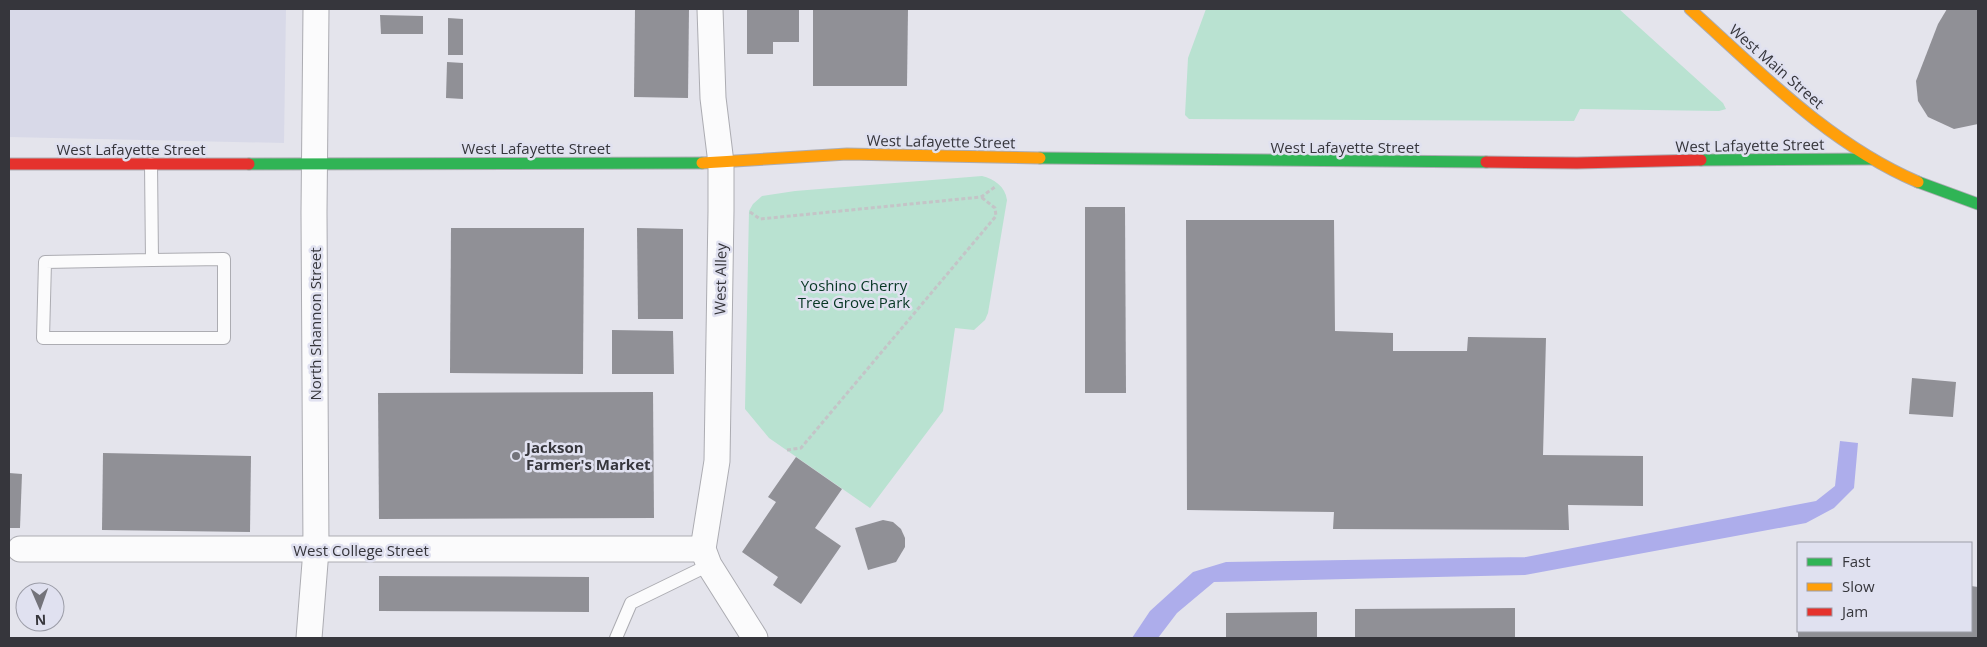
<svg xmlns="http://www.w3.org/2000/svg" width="1987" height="647" font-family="'Open Sans',sans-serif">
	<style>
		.built { fill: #d8d9e8 }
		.green { fill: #b9e2d1 }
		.water { fill: #adadeb }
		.building { fill: #909096 }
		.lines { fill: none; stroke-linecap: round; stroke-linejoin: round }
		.lane-casing { stroke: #acacb2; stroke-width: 14 }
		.street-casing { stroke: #acacb2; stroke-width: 27 }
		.fast-casing { stroke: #acacb2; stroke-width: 13 }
		.slow-casing { stroke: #acacb2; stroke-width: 13 }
		.jam-casing { stroke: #acacb2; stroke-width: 13 }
		.path { stroke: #c4c4c7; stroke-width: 3; stroke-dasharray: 4 2.5; stroke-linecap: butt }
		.lane { stroke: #fbfbfc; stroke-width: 12 }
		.street { stroke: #fbfbfc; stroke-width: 25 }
		.fast { stroke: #30b455; stroke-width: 11 }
		.slow { stroke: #ff9f0a; stroke-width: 11 }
		.jam { stroke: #e5322d; stroke-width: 11 }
		.poi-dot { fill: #73737a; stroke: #e0e1f0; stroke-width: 2 }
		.labels { text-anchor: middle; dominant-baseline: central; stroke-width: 5; stroke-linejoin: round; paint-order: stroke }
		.street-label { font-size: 15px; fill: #36363c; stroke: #e0e1f0 }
		.park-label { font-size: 15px; fill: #073724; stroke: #e0e1f0 }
		.poi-label { font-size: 15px; font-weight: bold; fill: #36363c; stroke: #e0e1f0; text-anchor: start }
	</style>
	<rect width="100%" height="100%" fill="#e4e4ec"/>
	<path class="built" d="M9,9H286L284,143L9,137Z"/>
	<g class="green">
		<path d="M1206,9H1619L1723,103L1726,109L1719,111L1580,109L1574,121L1189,119L1185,115L1188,58Z"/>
		<path d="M982,176C994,179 1005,186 1007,200L988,313L985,320L974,330L955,328L943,411L870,508L769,438L745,409L749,211L753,204L762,196L795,191Z"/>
	</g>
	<path class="water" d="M1840,441L1858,443L1854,488L1834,508L1806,523L1525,575L1214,582L1177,613L1158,638H1132L1150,611L1193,572L1226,562L1526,557L1816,501L1835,486Z"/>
	<g class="building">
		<path d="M635,9H689L688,98L634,97Z"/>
		<path d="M747,9H799V42H773V54H747Z"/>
		<path d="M813,9H908L907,86H813Z"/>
		<path d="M1947,9H1978V124L1954,129L1928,117L1918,101L1916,81L1938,24Z"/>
		<path d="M380,15L423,16V34H381Z"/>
		<path d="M448,18L463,19V55H448Z"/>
		<path d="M447,62L463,63V99L446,98Z"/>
		<path d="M1085,207H1125L1126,393H1085Z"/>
		<path d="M1186,220H1334L1335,331L1393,333V351H1467L1468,337L1546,338L1543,455L1643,456V506L1568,505L1569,530L1333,529L1334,512L1187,510Z"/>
		<path d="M451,228H584L583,374L450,373Z"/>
		<path d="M637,228L683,229V319H638Z"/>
		<path d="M612,330L673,331L674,374H612Z"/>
		<path d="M1912,378L1956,382L1953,417L1909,414Z"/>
		<path d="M653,392L654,518L379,519L378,393Z"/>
		<path d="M103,453L251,456L250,532L102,530Z"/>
		<path d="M796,457L842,489L815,528L841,546L801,604L773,585L778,577L742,552L776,502L768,497Z"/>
		<path d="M9,473L22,474L20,528H9Z"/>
		<path d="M883,520L893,522L901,529L905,538V547L896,562L868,570L855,528Z"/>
		<path d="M379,576L589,577V612L379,611Z"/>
		<path d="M1971,586L1978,587V638H1798V631H1971Z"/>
		<path d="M1515,608V638H1355V609Z"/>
		<path d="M1317,612V638H1226V613Z"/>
	</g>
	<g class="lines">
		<defs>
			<g id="lane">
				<path d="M151,164L152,260L45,262L43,338H224V259L152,260"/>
				<path d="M616,638L631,603L709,565"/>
			</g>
			<g id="street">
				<path d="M710,9L713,98L721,163V211L717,461L703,549L709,565L755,638"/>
				<path d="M20,549H703"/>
				<path d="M309,638L316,550L314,212L316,9"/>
			</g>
			<g id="fast">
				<path d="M1040,158L1486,162"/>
				<path d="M1701,160L1872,159"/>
				<path d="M249,164L702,163"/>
				<path d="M1918,182L1978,204"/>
			</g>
			<g id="slow">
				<path d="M1690,9C1761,73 1829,144 1918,182"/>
				<path d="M702,163L847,154L1040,158"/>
			</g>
			<g id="jam">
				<path d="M1486,162L1577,163L1701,160"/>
				<path d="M9,164H249"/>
			</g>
		</defs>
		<use href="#lane" class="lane-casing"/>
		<use href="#street" class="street-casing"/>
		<use href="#fast" class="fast-casing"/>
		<use href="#slow" class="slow-casing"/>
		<use href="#jam" class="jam-casing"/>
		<g class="path">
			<path d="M750,212L760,219L981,197L995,187"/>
			<path d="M787,450L801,448L996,216L995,208L981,197"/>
		</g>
		<use href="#lane" class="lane"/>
		<use href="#street" class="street"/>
		<use href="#fast" class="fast"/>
		<use href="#slow" class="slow"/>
		<use href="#jam" class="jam"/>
	</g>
	<circle class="poi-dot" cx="516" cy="456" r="5"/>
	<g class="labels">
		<g class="street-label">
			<text transform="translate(1777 66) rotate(41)">West Main Street</text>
			<text transform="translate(941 141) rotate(1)">West Lafayette Street</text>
			<text transform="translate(1750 145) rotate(-1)">West Lafayette Street</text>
			<text x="1345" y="147">West Lafayette Street</text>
			<text x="536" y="148">West Lafayette Street</text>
			<text x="131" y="149">West Lafayette Street</text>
			<text transform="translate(720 279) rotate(-89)">West Alley</text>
			<text transform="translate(315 324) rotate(-90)">North Shannon Street</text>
			<text x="361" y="550">West College Street</text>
		</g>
		<g class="park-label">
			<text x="854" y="285">Yoshino Cherry<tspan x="854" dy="17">Tree Grove Park</tspan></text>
		</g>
		<g class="poi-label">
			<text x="526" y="447">Jackson<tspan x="526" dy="17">Farmer's Market</tspan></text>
		</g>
	</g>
	<rect width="1987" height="647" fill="none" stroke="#36363c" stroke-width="20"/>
	<rect x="1797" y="542" width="175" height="90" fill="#e0e1f0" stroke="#9c9da8"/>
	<rect x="1807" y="558" width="25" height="8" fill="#30b455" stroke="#9c9da8"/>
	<text x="1842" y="567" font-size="15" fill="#36363c">Fast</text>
	<rect x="1807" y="583" width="25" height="8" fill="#ff9f0a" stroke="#9c9da8"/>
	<text x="1842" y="592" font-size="15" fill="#36363c">Slow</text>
	<rect x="1807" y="608" width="25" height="8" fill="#e5322d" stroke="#9c9da8"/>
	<text x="1842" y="617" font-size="15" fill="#36363c">Jam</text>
	<g transform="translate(40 607) rotate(178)"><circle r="24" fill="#e0e1f0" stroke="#9c9da8"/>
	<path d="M0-4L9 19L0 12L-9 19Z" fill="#73737a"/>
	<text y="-8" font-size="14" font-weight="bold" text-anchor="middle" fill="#36363c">N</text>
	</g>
</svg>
